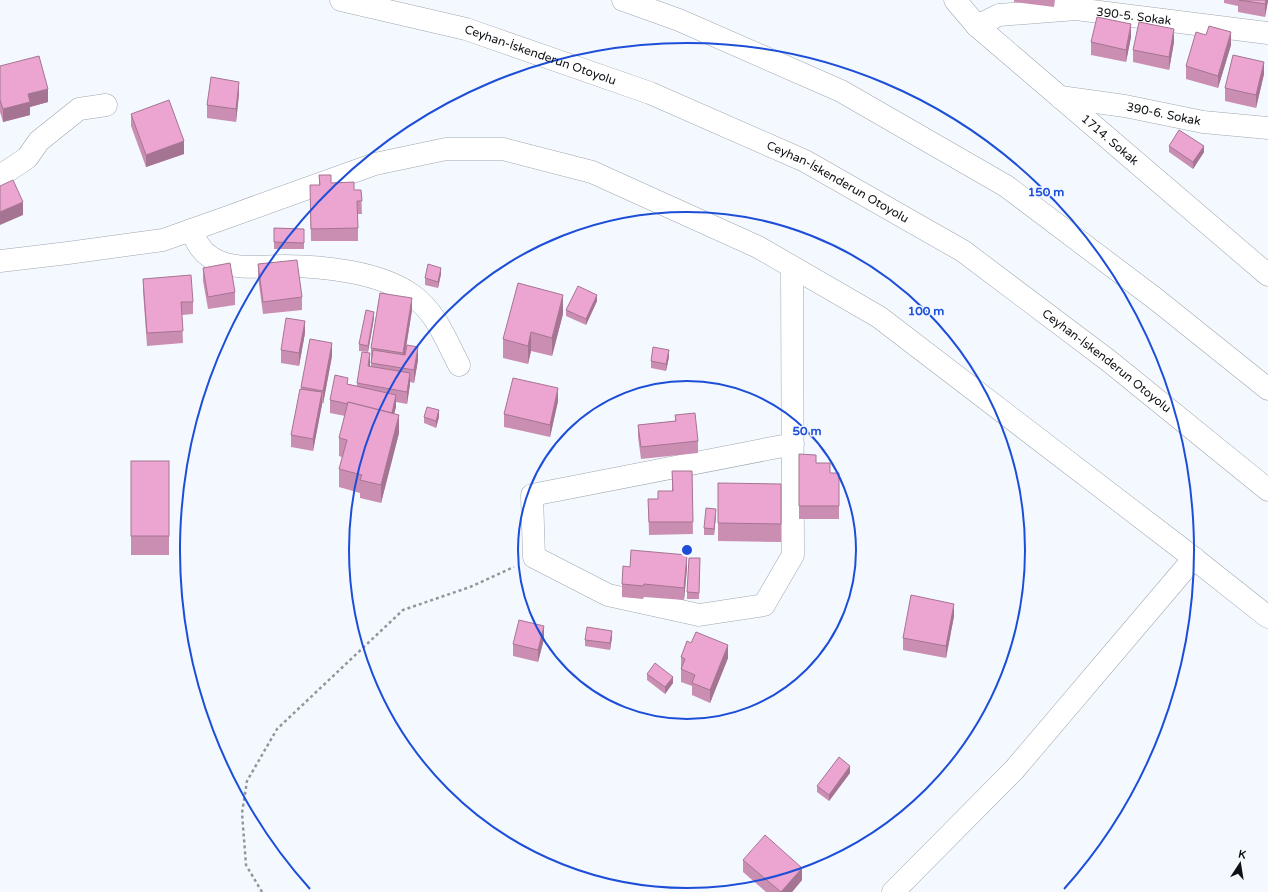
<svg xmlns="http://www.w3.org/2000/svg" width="1268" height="892" font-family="'Varela Round',sans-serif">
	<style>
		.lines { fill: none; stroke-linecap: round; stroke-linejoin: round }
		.minor-casing { stroke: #9ea7af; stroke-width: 23 }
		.highway-casing { stroke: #9ea7af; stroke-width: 23 }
		.path { stroke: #91969a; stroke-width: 2.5; stroke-dasharray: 3 3; stroke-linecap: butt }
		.minor { stroke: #fff; stroke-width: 22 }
		.highway { stroke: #fff; stroke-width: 22 }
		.wall { fill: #cb8eb3 }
		.shaded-wall { fill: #a57492 }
		.building { fill: #eca5d0; stroke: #a57492 }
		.ring { fill: none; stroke: #1d4ed8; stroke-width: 2 }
		.labels { text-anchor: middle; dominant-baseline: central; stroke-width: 3; stroke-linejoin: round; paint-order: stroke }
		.street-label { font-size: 12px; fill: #0f1215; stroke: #f4f9ff }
		.centre { fill: #1d4ed8; stroke: #f4f9ff; stroke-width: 2 }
		.ring-label { font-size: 12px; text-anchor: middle; font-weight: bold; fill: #1d4ed8; stroke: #f4f9ff; stroke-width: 3; stroke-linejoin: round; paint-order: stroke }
	</style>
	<rect width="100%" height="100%" fill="#f4f9ff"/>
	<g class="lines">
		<defs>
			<g id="minor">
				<path id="s1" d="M955,0L977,26L1268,275"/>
				<path id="s2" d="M977,26L999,15L1076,9L1268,33"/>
				<path id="s3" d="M1060,97L1125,106L1203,122L1268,128"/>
				<path d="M0,176L27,158L39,141L79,109L106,105"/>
				<path d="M191,230C196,241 201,252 212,258C233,271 261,266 284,266C323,266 380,272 412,295C436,312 446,340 459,365"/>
				<path d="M0,261L68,253L163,240L225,218L375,164L446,149H503L592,172L758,247L879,317L1182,549L1268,617"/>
				<path d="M792,267L793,555L764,605L699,615L608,595L534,557L532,495L793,444"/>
				<path d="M893,892L1014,770L1194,558"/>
			</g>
			<g id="highway">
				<path id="s4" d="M341,0L466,29L650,93L805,161L963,251L1109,361L1268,490"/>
				<path d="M623,0L679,20L841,91L1006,186L1157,300L1268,389"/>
			</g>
		</defs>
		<use href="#minor" class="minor-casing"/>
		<use href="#highway" class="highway-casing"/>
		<path class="path" d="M262,892L246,865L242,813L247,781L277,729L403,610L470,587L514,567"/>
		<use href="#minor" class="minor"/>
		<use href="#highway" class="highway"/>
	</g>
	<g class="wall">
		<path d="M1014,0H1055L1054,7L1014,2Z"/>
		<path d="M1224,0H1268L1265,17L1238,12V6L1224,3Z"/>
		<path d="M1131,37L1126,62L1091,55V42Z"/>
		<path d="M1174,42L1169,70L1133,62V50Z"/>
		<path d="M1231,45L1218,88L1186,79V66Z"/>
		<path d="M0,66L48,102L30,107V115L3,122L0,112Z"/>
		<path d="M1264,74L1256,108L1225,101V88Z"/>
		<path d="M239,94L236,122L207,118V105Z"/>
		<path d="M131,114L184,154L146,167L131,126Z"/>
		<path d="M1169,146L1204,152L1193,169L1169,152Z"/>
		<path d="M319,175L331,183L354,190H361L362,214H358V241H311L310,198L319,185Z"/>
		<path d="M274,228L304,229V249H274Z"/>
		<path d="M258,264L302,297V310L263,314L258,277Z"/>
		<path d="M203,268L235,292V305L208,309L203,281Z"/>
		<path d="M441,274L438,288L425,285V278Z"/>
		<path d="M143,279L193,302V314L182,315L183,343L147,346L143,291Z"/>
		<path d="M597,301L586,325L566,316V310Z"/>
		<path d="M412,310L405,355L418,360L414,383L410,382L407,404L396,402V407L394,413L399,433L381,503L360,498V493L339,487V469L342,457L339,456V438L345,416L330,413V400L348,384L357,386V383L370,366H371V348Z"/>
		<path d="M563,314L552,356L531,351L528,364L503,358V339Z"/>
		<path d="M374,318L368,352L359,351V344Z"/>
		<path d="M305,333L299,366L281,363V350Z"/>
		<path d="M332,356L323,404L322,403L313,451L291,447V435L301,387Z"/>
		<path d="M669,357L666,371L651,368V361Z"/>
		<path d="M558,401L550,437L504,427V414Z"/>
		<path d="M675,415L698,441V453L641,459L638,437V425L675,421Z"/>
		<path d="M424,417H439L436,428L424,423Z"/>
		<path d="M799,454L816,463L830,473H839V519H799Z"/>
		<rect x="131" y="461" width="38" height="94"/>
		<path d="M672,471H692L693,534L649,535L648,499H658L672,491Z"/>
		<path d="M781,502V542L718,541V523Z"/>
		<path d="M716,515L714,535H704V528Z"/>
		<path d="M700,558L699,599H687V592Z"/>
		<path d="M630,567L687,568L684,600L644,597L643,599L622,597V584Z"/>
		<path d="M954,616L946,658L903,650V638Z"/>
		<path d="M612,637L610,650L585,646V640Z"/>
		<path d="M544,639L538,662L513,656V644Z"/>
		<path d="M681,657L728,658L710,703L692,695V686L681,682Z"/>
		<path d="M647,674L673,683L665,694L647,680Z"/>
		<path d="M850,773L829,801L817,792V786Z"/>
		<path d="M743,860L802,880L792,892H766L743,872Z"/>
	</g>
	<g class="shaded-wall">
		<path d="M1266,0H1268V1L1265,17V4Z"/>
		<path d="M1131,24V37L1126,62V50Z"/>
		<path d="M1174,29V42L1169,70V57Z"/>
		<path d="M1231,32V45L1218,88V76Z"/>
		<path d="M1264,62V74L1256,108V95Z"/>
		<path d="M239,82V94L236,122V109Z"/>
		<path d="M48,89V102L30,107V115L3,122V109L28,94Z"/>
		<path d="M184,141V154L146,167V155Z"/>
		<path d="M1204,146V152L1193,169V162Z"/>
		<path d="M23,202V215L0,225V212Z"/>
		<path d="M441,268V274L438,288V282Z"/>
		<path d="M563,295V314L552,356V338Z"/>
		<path d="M597,295V301L586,325V319Z"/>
		<path d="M412,298V310L403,365V353Z"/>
		<path d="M374,312V318L368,352V346Z"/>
		<path d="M305,321V333L299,366V353Z"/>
		<path d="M531,332V351L528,364V346Z"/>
		<path d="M332,343V356L323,404V391Z"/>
		<path d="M418,347V360L414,383V370Z"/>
		<path d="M669,350V357L666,371V364Z"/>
		<path d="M370,353V366L368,378V366Z"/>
		<path d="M410,373V385L407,404V392Z"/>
		<path d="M558,388V401L550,437V425Z"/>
		<path d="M322,392V405L313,451V439Z"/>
		<path d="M396,395V407L391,426V414Z"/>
		<path d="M439,410V417L436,428V421Z"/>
		<path d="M399,415V433L381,503V485Z"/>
		<path d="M716,509V515L714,535V529Z"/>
		<path d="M687,555V568L684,600V588Z"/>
		<path d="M954,604V616L946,658V646Z"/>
		<path d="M544,626V639L538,662V650Z"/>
		<path d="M612,631V637L610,650V643Z"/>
		<path d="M728,645V658L710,703V690Z"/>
		<path d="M673,677V683L665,694V687Z"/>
		<path d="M850,766V773L829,801V795Z"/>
		<path d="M802,868V880L792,892H781Z"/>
	</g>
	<g class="building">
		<path d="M1239,0H1266L1265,4Z"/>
		<path d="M1097,17L1131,24L1126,50L1091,42Z"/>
		<path d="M1139,22L1174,29L1169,57L1133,50Z"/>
		<path d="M1209,26L1231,32L1218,76L1186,66L1196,32L1206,35Z"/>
		<path d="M1233,55L1264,62L1256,95L1225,88Z"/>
		<path d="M39,56L48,89L28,94L30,102L3,109L0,100V66Z"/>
		<path d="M211,77L239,82L236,109L207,105Z"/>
		<path d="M169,100L184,141L146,155L131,114Z"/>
		<path d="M1179,130L1204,146L1193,162L1169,146Z"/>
		<path d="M319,175H331V183L354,182V190H361L362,201H357L358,228L311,229L310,185H320Z"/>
		<path d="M13,180L23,202L0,212V186Z"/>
		<path d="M274,228L304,229V243L274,242Z"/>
		<path d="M297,260L302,297L263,302L258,264Z"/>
		<path d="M230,263L235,292L208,297L203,268Z"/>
		<path d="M428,264L441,268L438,282L425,278Z"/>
		<path d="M191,275L193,302H181L183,331L147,333L143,279Z"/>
		<path d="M518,283L563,295L552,338L531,332L528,346L503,339Z"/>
		<path d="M578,286L597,295L586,319L566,310Z"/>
		<path d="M380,293L412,298L403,353L371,348Z"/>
		<path d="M366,310L374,312L368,346L359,344Z"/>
		<path d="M286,318L305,321L299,353L281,350Z"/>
		<path d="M310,339L332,343L323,391L301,387Z"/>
		<path d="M407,345L418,347L414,370L371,363L373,350L405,355Z"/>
		<path d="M653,347L669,350L666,364L651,361Z"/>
		<path d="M362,352L370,353L368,366L410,373L407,392L357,383Z"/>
		<path d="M335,375L348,378L347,384L396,395L392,413L348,402V404L330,400Z"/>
		<path d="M513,378L558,388L550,425L504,414Z"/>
		<path d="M300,389L322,392L313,439L291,435Z"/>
		<path d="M348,402L399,415L381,485L360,480L362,475L339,469L347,440L339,438Z"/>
		<path d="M427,407L439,410L436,421L424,417Z"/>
		<path d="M695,413L698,441L641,447L638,425L676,421L675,415Z"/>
		<path d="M799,454L816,455V463H830V473H839V506H799Z"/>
		<rect x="131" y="461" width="38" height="75"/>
		<path d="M672,471H692L693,522H649L648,499H658V491H673Z"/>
		<path d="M718,483L781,484V524L718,523Z"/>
		<path d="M706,508L716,509L714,529L704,528Z"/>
		<path d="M631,550L687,555L684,588L644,584L643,586L622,584L623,566L630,567Z"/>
		<path d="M689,558H700L699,593L687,592Z"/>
		<path d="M911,595L954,604L946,646L903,638Z"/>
		<path d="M519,620L544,626L538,650L513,644Z"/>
		<path d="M587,627L612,631L610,643L585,640Z"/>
		<path d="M696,632L728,645L710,690L692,683L695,675L681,669L685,659L681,657L687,641L691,643Z"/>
		<path d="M655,663L673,677L665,687L647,674Z"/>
		<path d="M839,757L850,766L829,795L817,786Z"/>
		<path d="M765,835L802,868L781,892L743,860Z"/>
	</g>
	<g class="ring">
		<circle cx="687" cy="550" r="169"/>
		<circle cx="687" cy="550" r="338"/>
		<path d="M310 889A507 507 0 1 1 1064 889"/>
	</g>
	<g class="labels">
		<g class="street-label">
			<text stroke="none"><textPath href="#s2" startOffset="160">390-5. Sokak</textPath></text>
			<text stroke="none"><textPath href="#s4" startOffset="207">Ceyhan-İskenderun Otoyolu</textPath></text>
			<text stroke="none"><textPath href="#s3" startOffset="105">390-6. Sokak</textPath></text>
			<text stroke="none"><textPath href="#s1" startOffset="209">1714. Sokak</textPath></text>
			<text stroke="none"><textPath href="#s4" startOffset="531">Ceyhan-İskenderun Otoyolu</textPath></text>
			<text stroke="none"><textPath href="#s4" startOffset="855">Ceyhan-İskenderun Otoyolu</textPath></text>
		</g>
	</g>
	<circle cx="687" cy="550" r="6" class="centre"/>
	<g class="ring-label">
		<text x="1046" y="196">150 m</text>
		<text x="926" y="315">100 m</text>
		<text x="807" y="435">50 m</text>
	</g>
	<g transform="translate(1240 864) rotate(12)" stroke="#f4f9ff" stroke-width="3" paint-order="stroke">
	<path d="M0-3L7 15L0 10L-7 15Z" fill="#0f1215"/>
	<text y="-6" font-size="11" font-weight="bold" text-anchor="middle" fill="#0f1215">K</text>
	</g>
</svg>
